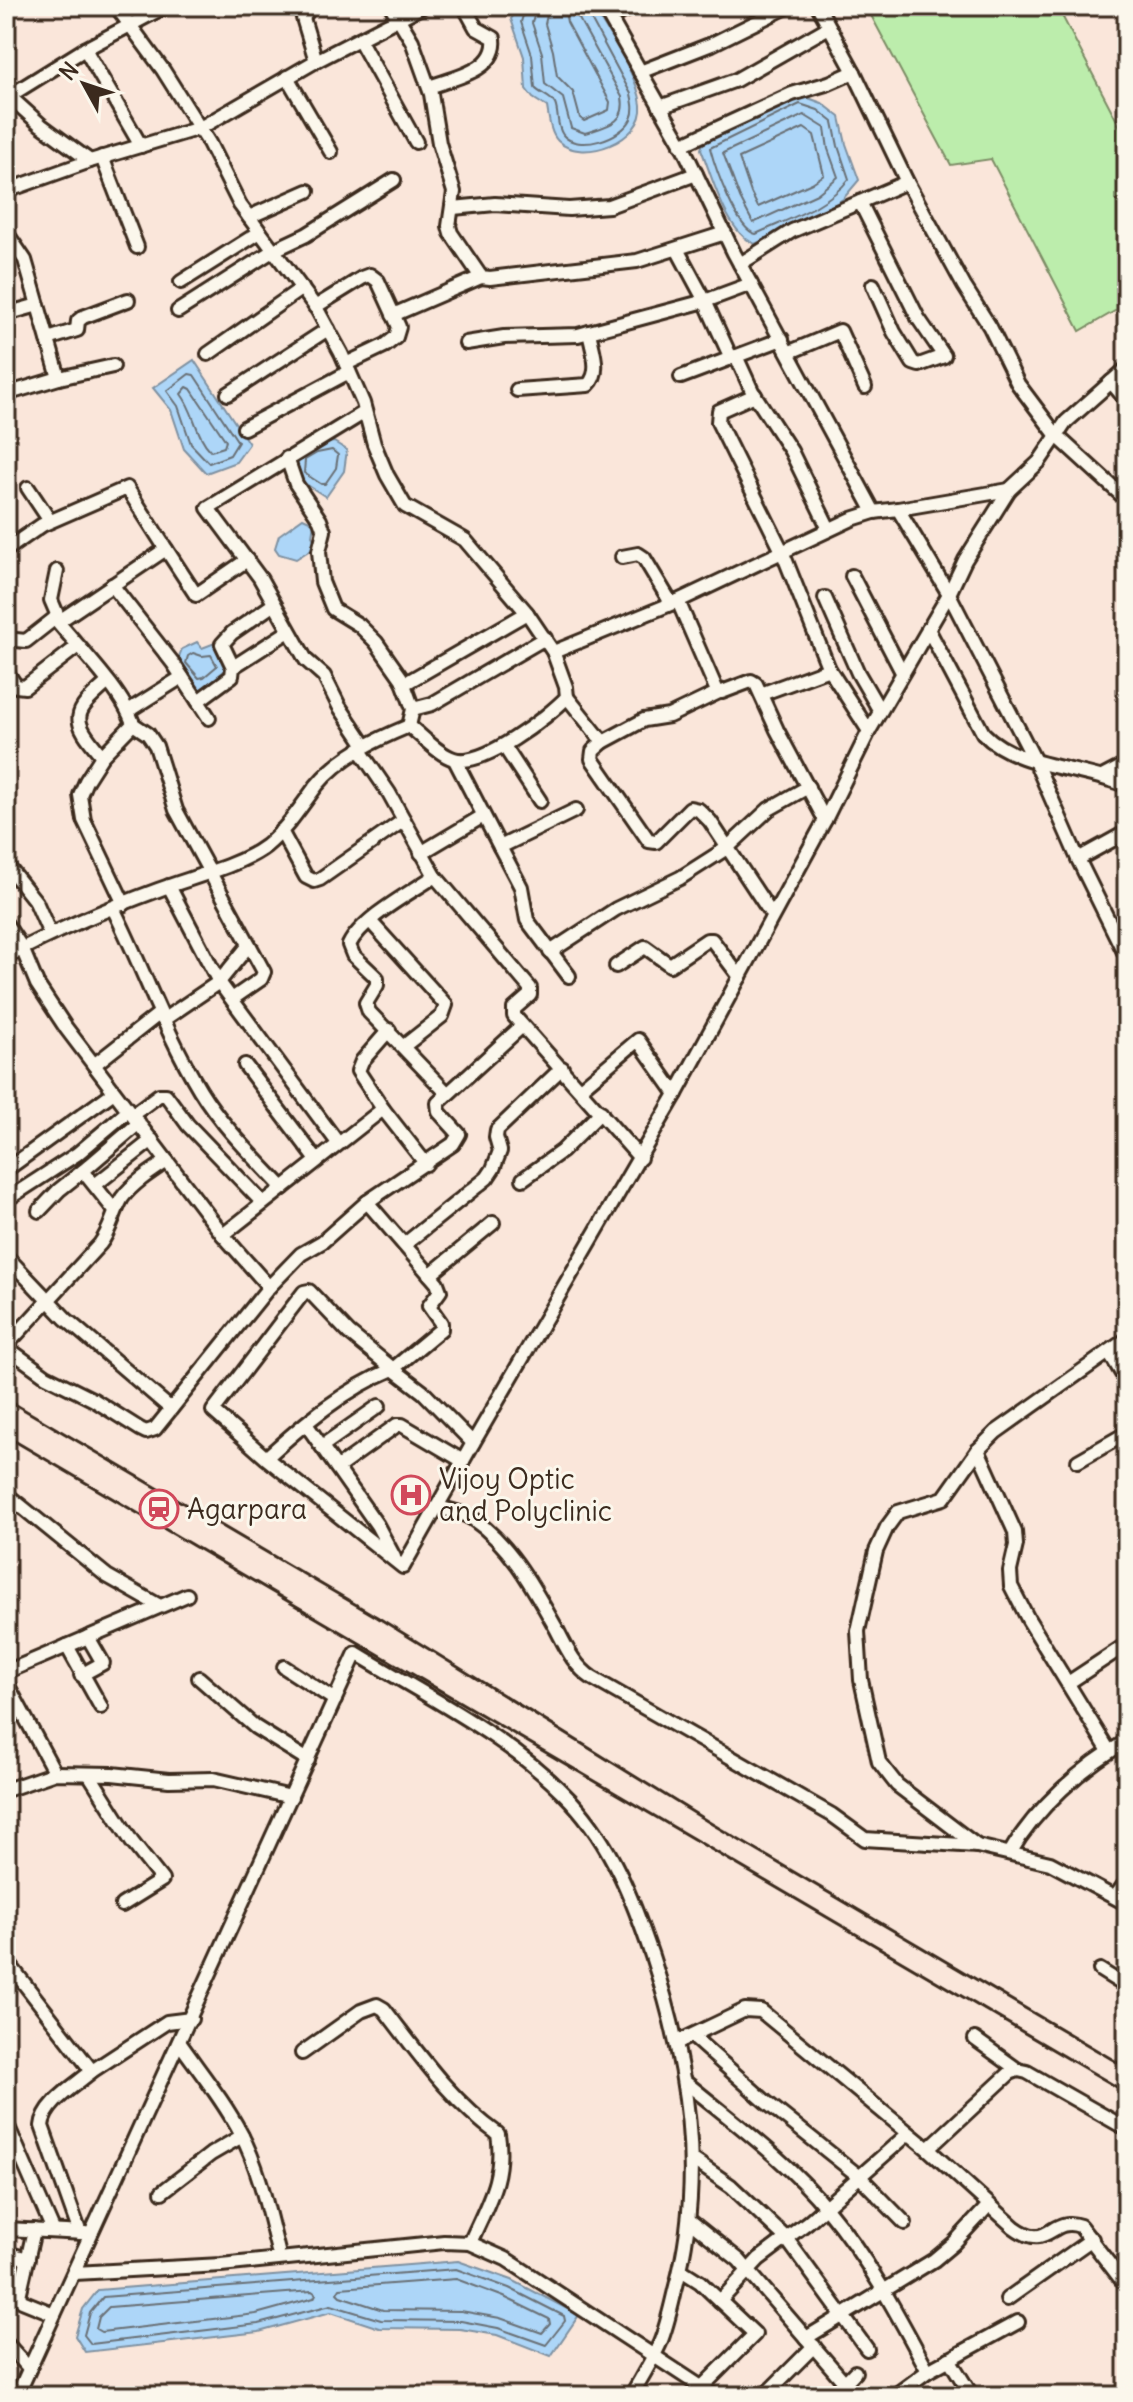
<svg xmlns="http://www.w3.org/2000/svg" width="1133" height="2402" font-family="Delius,sans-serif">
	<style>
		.green { fill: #bcedac; stroke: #7c8c65; stroke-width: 2 }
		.water { fill: #add6f8; stroke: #7f91a1; stroke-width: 2 }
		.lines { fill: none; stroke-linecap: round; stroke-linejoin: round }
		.shore { stroke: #696f75; stroke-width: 2 }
		.minor-casing { stroke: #3b2a1e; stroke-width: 18 }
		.minor { stroke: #fbf7ec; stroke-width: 12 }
		.rail { stroke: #3b2a1e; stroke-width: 3 }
		.labels { text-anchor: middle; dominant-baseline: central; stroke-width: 6; stroke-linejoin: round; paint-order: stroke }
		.poi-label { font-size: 28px; fill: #3b2a1e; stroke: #fbf7ec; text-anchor: start }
	</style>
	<rect width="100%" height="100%" fill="#fae6da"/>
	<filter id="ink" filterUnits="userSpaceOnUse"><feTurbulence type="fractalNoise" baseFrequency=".0125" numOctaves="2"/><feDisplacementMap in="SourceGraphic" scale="16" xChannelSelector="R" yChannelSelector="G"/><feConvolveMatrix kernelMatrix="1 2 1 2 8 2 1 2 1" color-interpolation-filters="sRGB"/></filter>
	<g filter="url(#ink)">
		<path class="green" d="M866,6H1057L1127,140V304L1080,331L991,159L951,165Z"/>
		<g class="water">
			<path d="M520,6H592C608,33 638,75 641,105C645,140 582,165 558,141C550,133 549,118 547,107L533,98L526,89L524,57L511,19Z"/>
			<path d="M800,95L822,103L840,117L846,144L859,180L843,199L826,210L755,244C726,233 712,176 701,149L704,140Z"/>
			<path d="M194,360L249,444L236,462L206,473L184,449L171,410L153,388Z"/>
			<path d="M334,442L347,450L344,471L326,497L295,477V457L314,445Z"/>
			<path d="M303,518L314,523L312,536L318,545L296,559L279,554L275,548L279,535Z"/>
			<path d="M197,642L202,648L215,643L229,667L200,691L176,664L182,649Z"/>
			<path d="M458,2261L512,2280L579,2315L551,2356L497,2335L460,2329L379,2328L331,2312L259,2332L85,2352L75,2336L83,2309L98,2290Z"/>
		</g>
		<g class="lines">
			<g class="shore">
				<path d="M526,6L521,22L532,55L535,88C540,94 551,96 555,104C559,113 556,126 563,135C578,153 622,138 631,119C635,111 633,103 631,94L587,12L586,6"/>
				<path d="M537,6L532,23L542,53L545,84L563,98L571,128L585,133C606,126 627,124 622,97L578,17L576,6"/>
				<path d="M549,6L545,24L553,51L557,76L573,92L580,118L584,121L609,110L610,102L567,22L564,6"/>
				<path d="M800,104L818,110L833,122L838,146L849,179C827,207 788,219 756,234C737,231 715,167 710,148Z"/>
				<path d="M804,115L825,128L828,149L838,177L817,194L753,223L740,198L723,153Z"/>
				<path d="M804,128L814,135L824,175L812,183L758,207L751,193L739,158Z"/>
				<path d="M189,374L194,375L238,442L230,455L209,463L191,444L178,406L167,391Z"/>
				<path d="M187,387L191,389L226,441L224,447L211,451C195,435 195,412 181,394Z"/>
				<path d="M332,450L338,455L336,468L325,484H321L304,473L305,460L317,453Z"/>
				<path d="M193,653L202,656L211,655L217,666L204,677L199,678L186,663L188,656Z"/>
				<path d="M456,2269L509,2288L564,2316L565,2321L546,2345L498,2328L461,2321L381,2320L331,2305L258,2324L91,2344L84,2335L90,2313L103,2297Z"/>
				<path d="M456,2279L504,2297L549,2319L550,2324L542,2333L500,2318L461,2311L383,2310L340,2296L337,2293L340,2288Z"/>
				<path d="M312,2291L316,2294L314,2298L256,2314L101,2332L96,2329L99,2317L109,2307Z"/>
			</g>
			<defs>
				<g id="minor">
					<path d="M116,6L163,70L209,143L240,205L317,309L341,353L363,403L374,444L387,475L405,506L465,540L527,613L554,653"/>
					<path d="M311,6L303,18L316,61"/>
					<path d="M391,6L412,41L431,94L439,143L454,192L449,226L451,233L481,277L490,278L637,261L725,233"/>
					<path d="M603,6L681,143L734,253L874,512"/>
					<path d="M818,6L854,72L907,182L964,286L990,327L1018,384L1057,436L1127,500"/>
					<path d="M610,17L637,6"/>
					<path d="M359,39L416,142"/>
					<path d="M85,49L141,146"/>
					<path d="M640,72L712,44L789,6"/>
					<path d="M287,77L331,152"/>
					<path d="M429,87C453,78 498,71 494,38L476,28L464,6"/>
					<path d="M9,96L41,125L90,161"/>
					<path d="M6,98L85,49L166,6"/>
					<path d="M660,107L736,80L829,27"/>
					<path d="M681,145L792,94L829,83L854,72"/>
					<path d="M102,157L137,247"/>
					<path d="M6,191L90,161L200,128L316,61L423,6"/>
					<path d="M860,202L918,318L944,356L919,365L913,363L894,332L873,285"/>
					<path d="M453,208L495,204L569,209L609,206L696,174"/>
					<path d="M249,217L308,191"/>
					<path d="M6,232L25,260L59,378L6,394"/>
					<path d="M677,249L705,301L731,358"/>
					<path d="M740,264L792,231L907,182"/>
					<path d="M181,282L260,232"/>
					<path d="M315,307L362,278L370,275L378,281L399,327L396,337L386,345L346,364"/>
					<path d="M178,311L274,250L306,235L394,180"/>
					<path d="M6,314L38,305"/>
					<path d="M393,315L481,277"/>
					<path d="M48,339L77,330L78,321L83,317L128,300"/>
					<path d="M466,343L504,337L578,335L705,301L751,284"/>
					<path d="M790,352L840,331L865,387"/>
					<path d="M208,354L302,288"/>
					<path d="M736,356L752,391L791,451L829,529"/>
					<path d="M681,377L782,339"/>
					<path d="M59,378L113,366"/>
					<path d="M1111,382L1127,401"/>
					<path d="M517,390L588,385C602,372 592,349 589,332"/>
					<path d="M228,394L328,329"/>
					<path d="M755,395L719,411L718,422L782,551L829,669L869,731"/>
					<path d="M244,428L349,372"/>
					<path d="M287,458L296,484L320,520L324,531L319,551L322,582L333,609L359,625L376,642L402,679L413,709L409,726"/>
					<path d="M28,488L50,521"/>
					<path d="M898,509L1009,490"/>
					<path d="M166,549L196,595L247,560"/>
					<path d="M6,550L42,525L127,488L166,549L58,622C80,649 124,693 133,724L102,756L86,781L80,795L84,820L124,904"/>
					<path d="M622,557L638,554L644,558L671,603"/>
					<path d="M852,576L902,672"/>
					<path d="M112,585L173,663L209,718"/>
					<path d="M825,598L858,673L880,711"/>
					<path d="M678,601L717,691L722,692L751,681L756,684L777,730L825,820"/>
					<path d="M928,629L983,733C1016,768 1083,767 1127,786"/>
					<path d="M6,639L26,641L54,619L57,614L51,600L57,571"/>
					<path d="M233,667L289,631"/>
					<path d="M6,671L16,686L25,687L78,646"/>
					<path d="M404,684L527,613"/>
					<path d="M761,694L829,669"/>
					<path d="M567,697L603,742L593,751L592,759L649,841L656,842L690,808L699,810L710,821L772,915"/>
					<path d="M198,701L232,676L233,667L222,644L232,633L274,604"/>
					<path d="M413,709L432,704L545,638"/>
					<path d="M128,711L182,677"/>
					<path d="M133,724L148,734L156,746L176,810L264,972L261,979L232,999"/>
					<path d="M603,742L644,720L669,716L719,692"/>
					<path d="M365,745L339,706L324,676L306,660L260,578L208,508L365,412"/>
					<path d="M504,746L540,801"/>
					<path d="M359,749L389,793L435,876L530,988V995L514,1009V1016L640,1158"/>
					<path d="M102,756C70,718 72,714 107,683"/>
					<path d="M455,760L500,847L576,810"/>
					<path d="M1104,776L1127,764"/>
					<path d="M281,831L306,877L314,881L320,879L404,820"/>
					<path d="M500,847L521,887L527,920L569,976"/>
					<path d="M421,853L483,816"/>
					<path d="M1078,859L1127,832"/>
					<path d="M6,864L36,902L50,934"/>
					<path d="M435,876C410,893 362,918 349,945L353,955L377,978V985L366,1003L369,1012L447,1093"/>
					<path d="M169,886L219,982L338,1143"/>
					<path d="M113,908C143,968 165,1032 200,1090C222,1126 254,1157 283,1188"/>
					<path d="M370,921L446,1005L442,1016L404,1046"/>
					<path d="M6,924L22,948L37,984L66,1028L223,1235L269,1287"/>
					<path d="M550,952L616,909L680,878L727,848L769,809L808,787"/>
					<path d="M6,957C55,931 106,909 158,890C189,878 240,866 266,846C287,829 301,806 317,785C341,756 375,740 409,726C422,736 438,754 454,759C482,768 548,717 567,697L566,687L554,654L556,651L678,601L852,519L874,512L898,509L949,594L1035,761L1078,859L1127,958"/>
					<path d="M616,966L645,947L670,965L707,940H712L740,977"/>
					<path d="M163,1020L219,982L249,945"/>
					<path d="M94,1065L160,1013"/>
					<path d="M245,1065L316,1159"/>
					<path d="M580,1089L638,1040L676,1094"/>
					<path d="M383,1109L358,1071L362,1061L389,1030"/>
					<path d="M132,1115L159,1095H166L188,1125L263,1203"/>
					<path d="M6,1170L114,1092"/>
					<path d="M83,1171L139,1123"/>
					<path d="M523,1179L562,1151L601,1112"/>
					<path d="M95,1185L152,1140"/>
					<path d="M6,1200L77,1154L128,1111"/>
					<path d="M367,1202L437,1283L440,1291L429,1306L441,1323V1329L393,1369L423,1392L473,1443"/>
					<path d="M39,1211L59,1190L83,1171L115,1211"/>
					<path d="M223,1235L383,1109L426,1164"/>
					<path d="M405,1244L487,1178L493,1169L500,1151L496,1137L497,1130L562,1068"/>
					<path d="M6,1256L66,1319L171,1409"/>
					<path d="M430,1275L493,1223"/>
					<path d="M1127,1339L996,1432L978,1450L944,1498L898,1512L887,1527L876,1551L858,1631L861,1680L879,1762L897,1785L977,1846L1050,1863L1127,1904"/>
					<path d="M6,1346L100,1244C111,1230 113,1213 122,1198C133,1183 152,1171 167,1161"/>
					<path d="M6,1347L46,1376L94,1400L140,1429L146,1432L155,1429L269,1287L301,1254L322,1242L367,1202L453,1144L459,1134L439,1112L438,1103L522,1026"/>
					<path d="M1109,1352L1127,1382"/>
					<path d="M306,1424L377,1525L394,1557"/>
					<path d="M322,1446L379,1406"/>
					<path d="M978,1450L1015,1532L1016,1545L1010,1571L1011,1586L1028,1619L1109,1751"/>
					<path d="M266,1458C304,1423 345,1389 393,1369L349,1333L309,1291L304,1292L213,1411L266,1458L403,1567L473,1443L676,1094L825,820L869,731L949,594L965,560L1009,490L1039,462L1066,422L1127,368"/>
					<path d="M1078,1461L1127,1433"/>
					<path d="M337,1468L397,1425H402L463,1461"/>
					<path d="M6,1494L107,1576L158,1605"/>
					<path d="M437,1507C449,1510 462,1512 473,1519C511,1545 534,1589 556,1628C566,1647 574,1666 592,1678L832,1815L865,1839L977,1846"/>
					<path d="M67,1646L101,1707"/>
					<path d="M284,1667L335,1700"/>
					<path d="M6,1672L187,1595"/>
					<path d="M81,1675L103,1663L88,1637"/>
					<path d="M199,1678L255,1727L308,1760"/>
					<path d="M6,1682L55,1773"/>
					<path d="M1068,1683L1127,1644"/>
					<path d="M89,1774L132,1842L162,1880L122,1905"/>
					<path d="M6,1790L55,1773L112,1774L169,1780L213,1779L291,1797"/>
					<path d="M1010,1853C1035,1809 1083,1766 1127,1741"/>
					<path d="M1115,1897L1127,1881"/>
					<path d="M6,1960L92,2071L167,2022L191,2019"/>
					<path d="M1100,1970L1127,1987"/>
					<path d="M692,2036L766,2102L860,2177L905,2223"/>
					<path d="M975,2039L1018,2070"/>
					<path d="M179,2042C200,2072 224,2101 241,2134C260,2170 268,2212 278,2251"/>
					<path d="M678,2042L745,2010L761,2011L928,2149L1014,2227C1049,2253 1050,2215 1080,2226L1127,2287"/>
					<path d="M302,2053L361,2011L377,2005L384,2009C419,2054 451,2101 498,2134C505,2178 487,2204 470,2243"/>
					<path d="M684,2081C731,2120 789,2162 827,2209C868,2258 898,2315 928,2371"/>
					<path d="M6,2122L53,2230"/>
					<path d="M928,2149L1010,2073L1018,2070L1027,2072L1127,2129"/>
					<path d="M692,2159L731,2186L786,2238L867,2349"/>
					<path d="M162,2192L211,2154L242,2136"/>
					<path d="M689,2220L739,2260L845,2383"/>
					<path d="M6,2229L85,2233"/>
					<path d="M34,2230L19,2296L22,2301L54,2314"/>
					<path d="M80,2233L42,2126C44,2103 76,2085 92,2071"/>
					<path d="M6,2253L28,2259"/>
					<path d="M681,2270L700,2282L720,2301L759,2259L808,2222L908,2134"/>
					<path d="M75,2273L221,2265L444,2242L470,2243L506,2259L715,2396"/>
					<path d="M1007,2299L1092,2239"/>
					<path d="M806,2338L934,2260L953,2244L989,2205"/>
					<path d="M6,2343L29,2368"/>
					<path d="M949,2359L972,2396"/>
					<path d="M702,2387L755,2334L720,2301"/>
					<path d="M6,2395L7,2396"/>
					<path d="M17,2396L356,1653C429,1698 512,1738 571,1801C612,1845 633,1900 652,1956C688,2066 706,2177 675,2290C671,2307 667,2326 660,2343C652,2361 641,2378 631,2396"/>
					<path d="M764,2396L814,2346"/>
					<path d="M832,2396L855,2372"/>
					<path d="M894,2396L928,2371L1018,2322"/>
				</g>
			</defs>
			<use href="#minor" class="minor-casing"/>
			<use href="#minor" class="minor"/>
			<g class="rail">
				<path d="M6,1399L377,1617L712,1824L1127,2068"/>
				<path d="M6,1436L1127,2093"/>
			</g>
		</g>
	</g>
	<defs>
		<symbol id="hospital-ring" viewBox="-11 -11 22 22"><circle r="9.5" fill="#fbf7ec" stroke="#d1495b" stroke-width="1.5"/><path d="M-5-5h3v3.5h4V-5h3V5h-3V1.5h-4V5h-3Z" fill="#d1495b"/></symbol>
		<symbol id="station-ring" viewBox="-11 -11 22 22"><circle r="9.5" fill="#fbf7ec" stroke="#d1495b" stroke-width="1.5"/><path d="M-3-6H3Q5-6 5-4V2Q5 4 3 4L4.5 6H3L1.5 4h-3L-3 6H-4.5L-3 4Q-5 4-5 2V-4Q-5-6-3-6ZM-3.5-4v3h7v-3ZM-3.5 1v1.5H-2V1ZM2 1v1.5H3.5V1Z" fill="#d1495b"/></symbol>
	</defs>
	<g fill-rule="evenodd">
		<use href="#hospital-ring" x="389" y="1473" width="44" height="44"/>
		<use href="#station-ring" x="137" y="1487" width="44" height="44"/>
	</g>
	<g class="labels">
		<g class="poi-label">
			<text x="439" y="1479">Vijoy Optic<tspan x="439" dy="32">and Polyclinic</tspan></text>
			<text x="187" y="1509">Agarpara</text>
		</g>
	</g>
	<rect width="1133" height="2402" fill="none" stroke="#fbf7ec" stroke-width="32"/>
	<rect x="16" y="16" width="1101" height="2370" fill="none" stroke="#3b2a1e" stroke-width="3" filter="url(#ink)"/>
	<g transform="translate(84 84) rotate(310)" stroke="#fbf7ec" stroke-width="6" paint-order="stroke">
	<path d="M0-6L14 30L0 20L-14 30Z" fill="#3b2a1e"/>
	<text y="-12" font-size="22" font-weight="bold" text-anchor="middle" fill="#3b2a1e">N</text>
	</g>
</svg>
